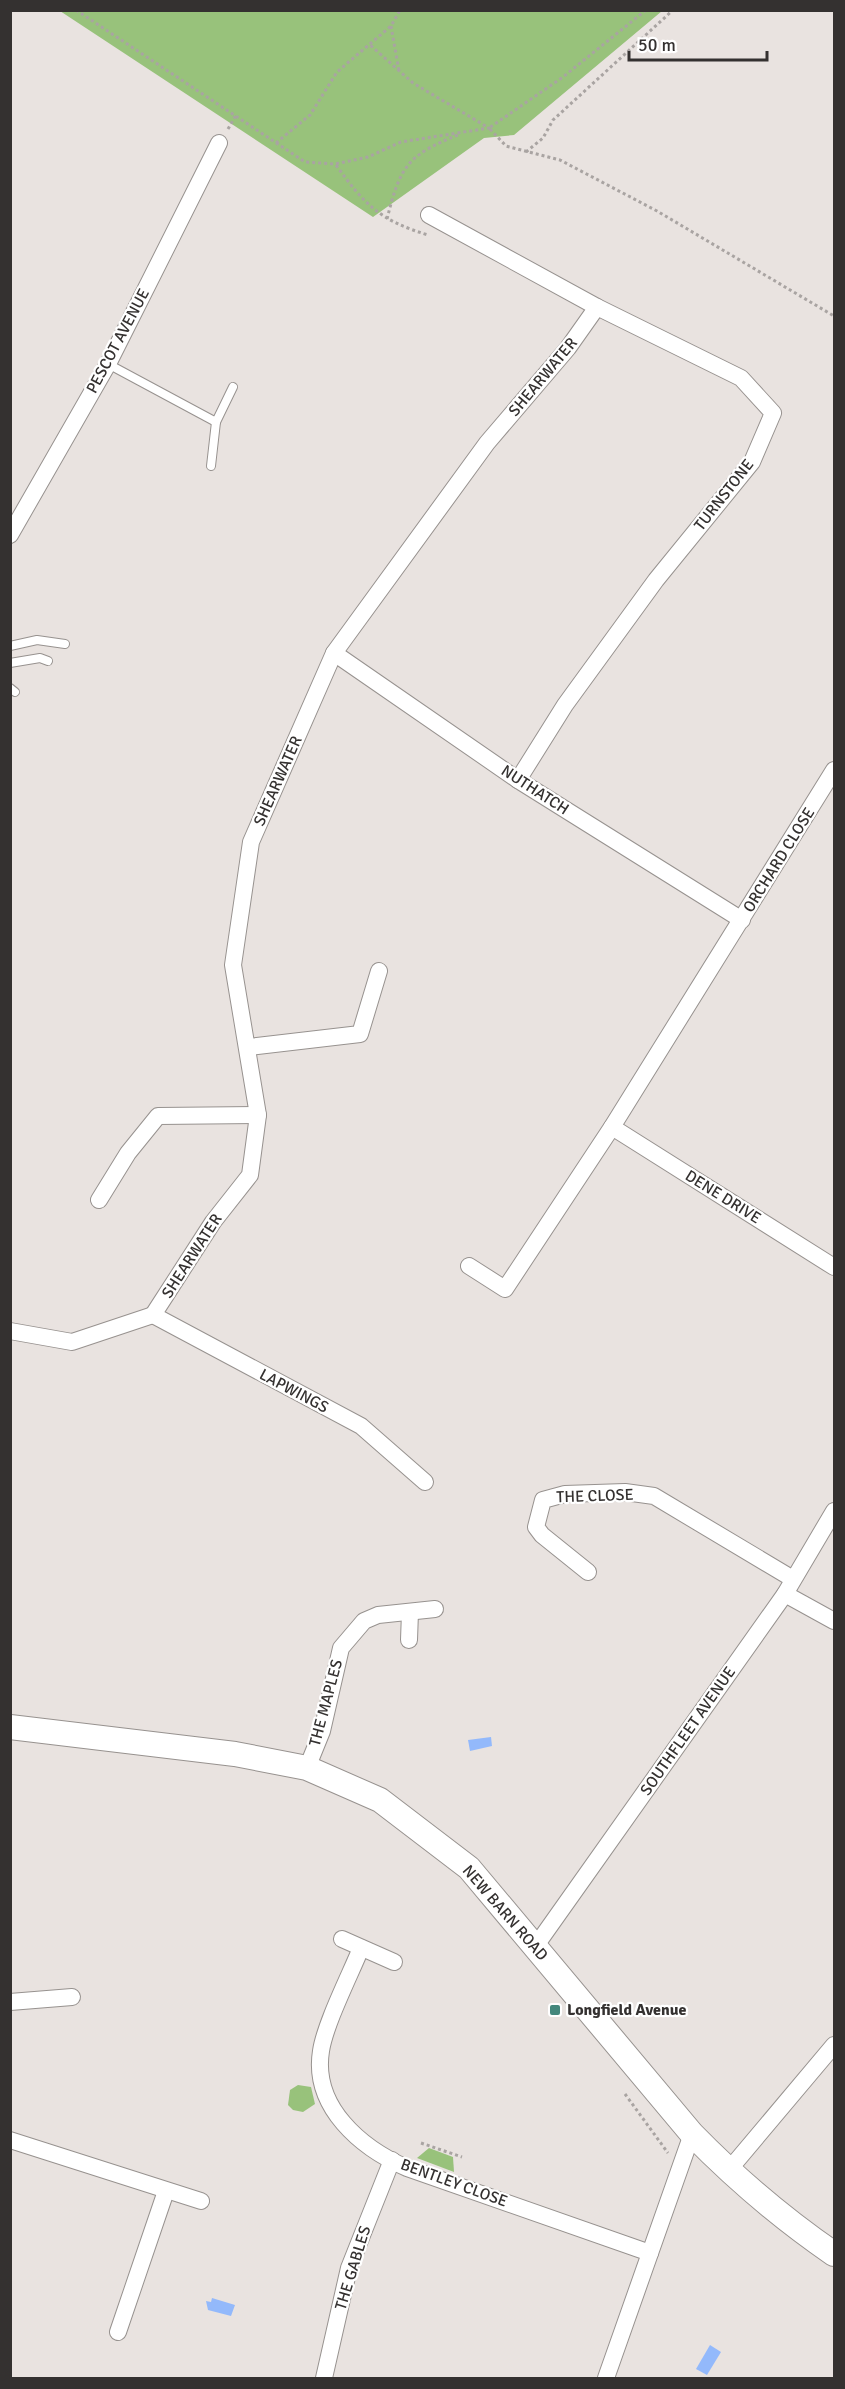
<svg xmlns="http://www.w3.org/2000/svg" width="845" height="2389" font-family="Signika,sans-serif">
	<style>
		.green { fill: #98c27b }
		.water { fill: #93b9fb }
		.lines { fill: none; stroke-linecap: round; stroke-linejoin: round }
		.lane-casing { stroke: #97928f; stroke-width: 10 }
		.street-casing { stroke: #97928f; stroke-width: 18 }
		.secondary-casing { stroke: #97928f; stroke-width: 26 }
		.path { stroke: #a9a4a2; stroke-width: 3; stroke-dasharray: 3 3; stroke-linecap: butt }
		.lane { stroke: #fff; stroke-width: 8 }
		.street { stroke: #fff; stroke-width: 16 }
		.secondary { stroke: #fff; stroke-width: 24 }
		.poi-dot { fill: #43877c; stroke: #fff; stroke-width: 2 }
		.labels { text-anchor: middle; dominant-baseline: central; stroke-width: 4.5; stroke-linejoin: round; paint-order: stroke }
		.street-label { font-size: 16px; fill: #343130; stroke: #fff }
		.poi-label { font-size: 16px; font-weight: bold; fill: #343130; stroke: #fff; text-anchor: start }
	</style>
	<rect width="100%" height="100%" fill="#e9e3e0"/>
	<g class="green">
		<path d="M60,11H662L514,135L484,138L373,217Z"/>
		<path d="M298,2085L311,2087L315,2104L303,2112L293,2110L288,2105L290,2090Z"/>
		<path d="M429,2148L453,2157L454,2172L417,2158Z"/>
	</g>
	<g class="water">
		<path d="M491,1737L492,1746L470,1751L468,1740Z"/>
		<path d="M212,2298L235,2305L231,2316L208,2310L206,2301L211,2302Z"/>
		<path d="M710,2345L721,2352L707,2375L696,2369Z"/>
	</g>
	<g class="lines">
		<defs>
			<g id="lane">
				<path d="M108,364L216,422L233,387"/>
				<path d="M211,466L216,422"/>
				<path d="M10,646L37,640L65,644"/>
				<path d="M10,663L40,658L48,661"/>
				<path d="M10,688L15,692"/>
			</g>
			<g id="street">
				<path d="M429,215L597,307L741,378L773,413L752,462L656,580L565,705L518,780"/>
				<path d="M10,535L108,364L219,143"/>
				<path d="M334,653L518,780L742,920"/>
				<path d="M249,1047L360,1034L379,971"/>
				<path d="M612,1127L834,1267"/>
				<path d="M99,1200L128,1153L158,1116L258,1115"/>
				<path d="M469,1266L505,1289L612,1127L834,770"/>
				<path d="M153,1315L213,1222L250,1175L258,1115L233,965L251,842L334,653L487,443L568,348L597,307"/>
				<path d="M153,1315L361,1426L425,1482"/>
				<path d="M10,1331L72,1342L153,1315"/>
				<path d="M588,1572L542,1535L536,1527L543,1500L565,1494L625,1492L654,1496L793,1579"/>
				<path d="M785,1594L834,1621"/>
				<path d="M409,1640L410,1612"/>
				<path d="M307,1768L322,1731L341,1648L364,1621L378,1615L435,1609"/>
				<path d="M342,1939L394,1962"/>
				<path d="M535,1947L785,1594L834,1511"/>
				<path d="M361,1948C350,1975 325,2024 321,2051C312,2107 361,2148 407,2168L650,2253"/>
				<path d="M10,2002L72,1997"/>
				<path d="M10,2140L201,2201"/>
				<path d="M728,2171L834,2045"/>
				<path d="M118,2332L166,2191"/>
				<path d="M324,2378L349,2268L392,2160"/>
				<path d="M606,2378L692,2134"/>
			</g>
			<path id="secondary" d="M10,1727L235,1754L307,1768L380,1800L469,1868L692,2134C736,2179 783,2219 834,2254"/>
		</defs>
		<use href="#lane" class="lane-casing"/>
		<use href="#street" class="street-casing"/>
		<use href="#secondary" class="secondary-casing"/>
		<g class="path">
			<path d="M76,10L305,162L335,164L368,157L401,142L489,128L413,83L369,44"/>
			<path d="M646,10L563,77L489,128L506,146L560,160L657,211L834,316"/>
			<path d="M391,26L399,71"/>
			<path d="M228,129L236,115"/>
			<path d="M276,143L310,115L337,72L391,26L400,10"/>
			<path d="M526,152L543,138L553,120L673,10"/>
			<path d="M336,165C365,205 379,220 428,235"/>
			<path d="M387,219C400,167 407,155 458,135"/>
			<path d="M625,2094L668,2153"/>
			<path d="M421,2143L462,2157"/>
		</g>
		<use href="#lane" class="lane"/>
		<use href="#street" class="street"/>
		<use href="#secondary" class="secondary"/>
	</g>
	<rect class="poi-dot" x="549" y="2004" width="12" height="12" rx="3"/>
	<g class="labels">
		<g class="street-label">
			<text transform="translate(118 341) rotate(-62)">PESCOT AVENUE</text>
			<text transform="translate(543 377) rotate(-50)">SHEARWATER</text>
			<text transform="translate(724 495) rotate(-52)">TURNSTONE</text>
			<text transform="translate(278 781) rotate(-66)">SHEARWATER</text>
			<text transform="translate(535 790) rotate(33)">NUTHATCH</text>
			<text transform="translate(779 860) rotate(-58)">ORCHARD CLOSE</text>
			<text transform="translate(723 1197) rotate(32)">DENE DRIVE</text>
			<text transform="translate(192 1256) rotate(-57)">SHEARWATER</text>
			<text transform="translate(294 1391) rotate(28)">LAPWINGS</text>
			<text transform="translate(595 1496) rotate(-2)">THE CLOSE</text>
			<text transform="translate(326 1703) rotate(-75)">THE MAPLES</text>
			<text transform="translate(688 1731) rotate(-55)">SOUTHFLEET AVENUE</text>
			<text transform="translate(505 1913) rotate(49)">NEW BARN ROAD</text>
			<text transform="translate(454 2183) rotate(20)">BENTLEY CLOSE</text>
			<text transform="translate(353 2268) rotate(-73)">THE GABLES</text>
		</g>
		<g class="poi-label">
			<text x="567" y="2010">Longfield Avenue</text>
		</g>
	</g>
	<rect width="845" height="2389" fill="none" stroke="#343130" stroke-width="24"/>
	<path d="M629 51v9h138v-9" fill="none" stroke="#343130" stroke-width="3"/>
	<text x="638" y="51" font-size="18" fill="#343130" stroke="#ffffff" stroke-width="4.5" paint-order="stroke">50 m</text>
</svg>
